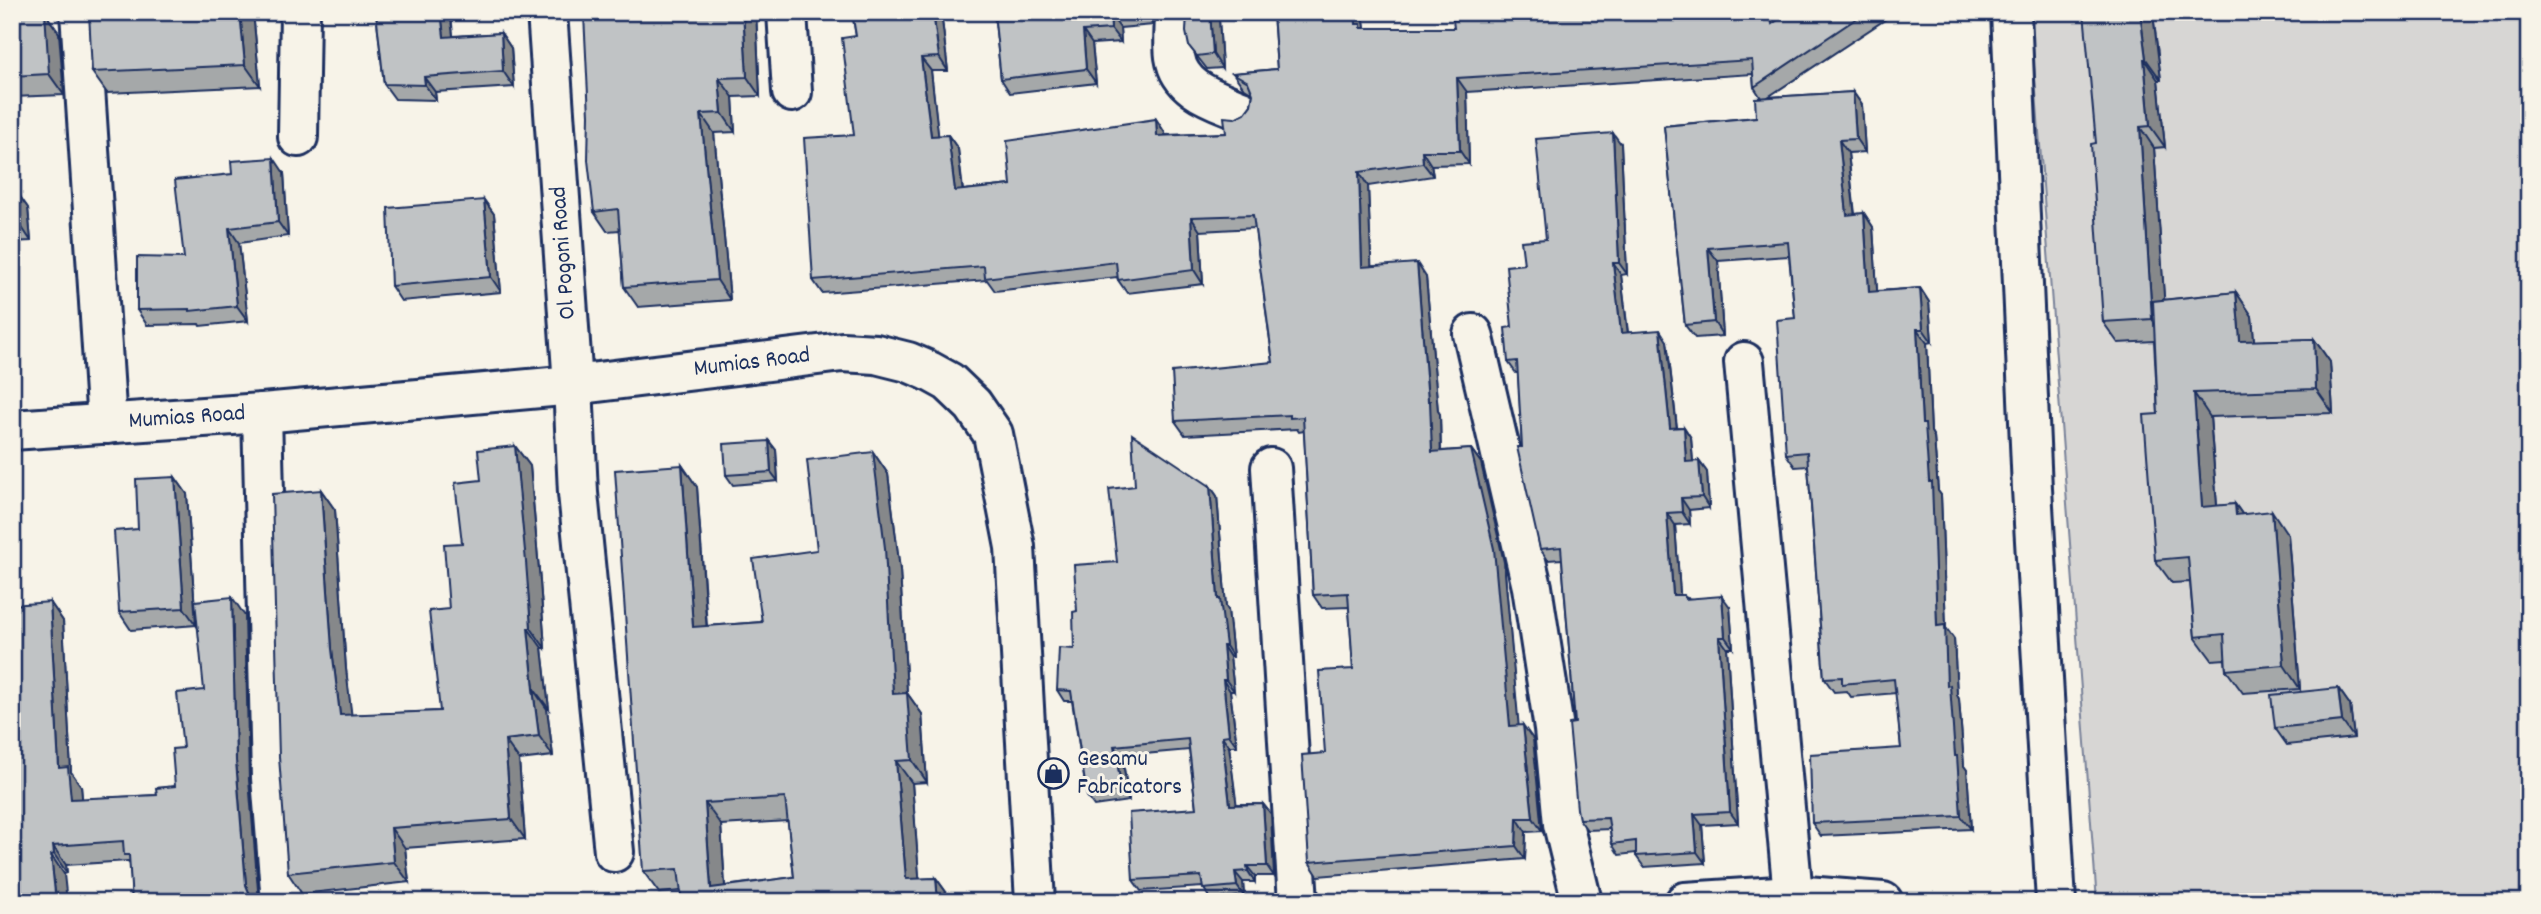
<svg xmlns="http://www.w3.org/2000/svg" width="2541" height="914" font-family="Dekko,sans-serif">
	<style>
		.green { fill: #d7d6d4; stroke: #798299; stroke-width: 2 }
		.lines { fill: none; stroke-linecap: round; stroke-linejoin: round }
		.minor-casing { stroke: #1b2f5e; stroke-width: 44 }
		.major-casing { stroke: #1b2f5e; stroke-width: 44 }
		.minor { stroke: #f7f3e8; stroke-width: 38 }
		.major { stroke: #f7f3e8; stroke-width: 38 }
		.wall { fill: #a5a8a9; stroke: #1b2f5e; stroke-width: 2; fill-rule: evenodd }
		.shaded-wall { fill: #86888a; stroke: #1b2f5e; stroke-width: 2 }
		.building { fill: #c0c3c5; stroke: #1b2f5e; stroke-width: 2; fill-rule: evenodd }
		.labels { text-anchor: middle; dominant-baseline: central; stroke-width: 6; stroke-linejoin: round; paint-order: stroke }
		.street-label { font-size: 24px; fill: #1b2f5e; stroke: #f7f3e8 }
		.poi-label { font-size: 24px; fill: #1b2f5e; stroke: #f7f3e8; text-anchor: start }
	</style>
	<rect width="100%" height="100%" fill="#f7f3e8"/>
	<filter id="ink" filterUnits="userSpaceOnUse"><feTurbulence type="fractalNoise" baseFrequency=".0143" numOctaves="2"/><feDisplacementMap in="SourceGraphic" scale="14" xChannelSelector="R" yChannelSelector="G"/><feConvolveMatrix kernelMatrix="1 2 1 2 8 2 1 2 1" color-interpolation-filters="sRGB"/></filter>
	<g filter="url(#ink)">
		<path class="green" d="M2030,12H2529V902H2097Z"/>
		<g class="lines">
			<defs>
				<g id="minor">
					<path d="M80,12L107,424"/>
					<path d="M547,12L573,385L578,493L614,852"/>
					<path d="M787,12L792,92"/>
					<path d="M1175,12C1175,27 1173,43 1175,57C1180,90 1215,99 1241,110"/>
					<path d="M2011,12L2032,489L2056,902"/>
					<path d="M298,137L300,12"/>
					<path d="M1473,334L1532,587L1554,729L1563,824L1582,902"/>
					<path d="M1744,362L1793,895"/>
					<path d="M262,413L271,778L281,902"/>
					<path d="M1271,468L1298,902"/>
					<path d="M1685,902L1793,895L1883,902"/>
				</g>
				<path id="major" d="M12,430L262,413L573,385L842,352L876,354L908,362L929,371L949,382L973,405L993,434L1015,547L1035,902"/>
			</defs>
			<use href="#minor" class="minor-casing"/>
			<use href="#major" class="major-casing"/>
			<use href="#minor" class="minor"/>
			<use href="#major" class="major"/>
		</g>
		<g class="wall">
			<path d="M12,12L49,19L59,33L64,95L12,97Z"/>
			<path d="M253,12L260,86L107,93L92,72Z"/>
			<path d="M376,12H451L453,36L501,33L511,48L514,87L435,92L436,100L395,99L384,84Z"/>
			<path d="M756,12L760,96L733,97L735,132L714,133L730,300L638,307L624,287L620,230L607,231L594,212Z"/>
			<path d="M852,12H941L948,71H931L938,136L948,135L958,149L963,190L1011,185L1156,119L1165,133V135L1226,133L1235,118L1245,113L1251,105L1253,93L1243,87L1233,73L1277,69L1273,14L1219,19L1222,68L1207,69L1189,46L1187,12H1363L1365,28H1454L1561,12H1778L1779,19L1789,12H1894L1895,13L1768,97L1853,92L1862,105L1865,152L1848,153L1855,214L1864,213L1873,227L1877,291L1920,288L1929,302L1932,342L1927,343L1931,432L1934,437L1938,491L1941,495L1946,628L1954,639L1957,695L1959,699L1964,766L1967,770L1971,829L1821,836L1812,823L1901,748L1896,693L1851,697L1847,691L1834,692L1824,678L1808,466L1795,467L1786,454L1795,318L1789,256L1718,261L1723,336L1695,338L1685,325L1664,126L1756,117L1761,98L1754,87L1753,74L1467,92L1469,164L1431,165L1433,176L1368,186L1371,266L1426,277L1438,411L1440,414L1441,451L1471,449L1481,463L1504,562L1518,726L1533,739L1542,831L1526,832L1525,859L1318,876L1309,862L1325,753L1353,669L1349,607L1322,608L1313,595L1304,431L1299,432L1297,429L1185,435L1175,421L1273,362L1255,228L1200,231L1203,284L1127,293L1118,280L1117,277L995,291L987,280L822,293L813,280L854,135L856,36Z"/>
			<path d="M994,12H1154L1153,25L1120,28L1121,42L1092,44L1096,83L1010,93L1001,79Z"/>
			<path d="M2153,14L2161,80H2158L2165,147L2154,148L2164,300L2236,292L2252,316L2254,341L2314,339L2330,362L2333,413L2210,417L2217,506L2235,504L2242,514L2288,535L2300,689L2243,693L2226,670L2225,659L2212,660L2195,637L2190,582L2172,583L2155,560L2158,414L2154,341L2118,343L2103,322L2096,143Z"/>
			<path d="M1621,144L1627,274L1621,275L1628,332L1667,341L1677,427H1684L1691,438L1693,462L1699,461L1707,472L1709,508L1689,510L1690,524L1675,525L1680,595L1687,598L1730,607L1733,648H1727L1738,823L1702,825L1705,863L1644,867L1636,856V853L1619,855L1612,844L1610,829L1587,830L1579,819L1575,723L1562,559L1548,560L1540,549L1522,447L1518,373H1516L1508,362L1512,327L1524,264L1546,239Z"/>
			<path d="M284,173L288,236L239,243L248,321L200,326L199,324L147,325L137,310L184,258Z"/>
			<path d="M12,191H16L28,208L31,241L12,242Z"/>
			<path d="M484,200L494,214L501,292L401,301L391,286Z"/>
			<path d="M769,441L776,450L778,481L733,485L726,475Z"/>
			<path d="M515,446L530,466L540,582L545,648H542L549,709H547L553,756L519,760L525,839L405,848L409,882L302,894L288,873L321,490L335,510L346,669L351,715L440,711L449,609L481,480Z"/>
			<path d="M873,452L888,474L900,570L907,693L922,714L927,782L912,783L919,879L936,878L951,899L681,891L659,893L643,871L682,465L697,487L707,626L762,622L817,550ZM788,821L794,877L725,886L721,825Z"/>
			<path d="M175,477L187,494L196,625L131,630L119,612L138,529Z"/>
			<path d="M1210,486L1217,496L1226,607L1228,610L1233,657H1230L1234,691H1230L1237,746H1229L1236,804H1263L1271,814L1274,876H1255V882H1243L1244,896L1210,899L1203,887L1141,891L1133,880L1196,808L1189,750L1122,756L1129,801L1094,806L1087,796L1072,701H1064L1057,690L1074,649L1077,611L1117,562Z"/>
			<path d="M50,602L63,621L71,772L81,786L82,799L157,795L175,786L183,748L204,690L245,616L249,780L259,902H132L130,863L128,861L66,865L67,873L64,874L12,902Z"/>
			<path d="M2338,688L2350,705L2354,738L2287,745L2275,728Z"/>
		</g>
		<g class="shaded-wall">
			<path d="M35,12H49V19L59,33L64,95L49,74Z"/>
			<path d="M240,12H253L260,86L245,65Z"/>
			<path d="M441,12H450L455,52L444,37Z"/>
			<path d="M743,12H756L760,96L747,77Z"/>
			<path d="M933,12H941L948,71L939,57Z"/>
			<path d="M1144,12H1154L1153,25Z"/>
			<path d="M1210,12H1214L1219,19L1222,68L1213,54Z"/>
			<path d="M1355,12H1363L1365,28L1371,37L1356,24Z"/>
			<path d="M1770,12H1778L1781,37L1772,24Z"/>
			<path d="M2140,12H2151L2153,14L2161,80L2146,59Z"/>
			<path d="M1110,14L1120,28L1121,42L1111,29Z"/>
			<path d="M1083,31L1092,44L1096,83L1086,69Z"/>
			<path d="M501,33L511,48L514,87L503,71Z"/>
			<path d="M921,58L931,71L940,150L931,136Z"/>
			<path d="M2144,59L2158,80L2165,147L2150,126Z"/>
			<path d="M424,77L435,92L436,100L425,85Z"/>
			<path d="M719,78L733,97L735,132L722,113Z"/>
			<path d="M1457,78L1467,92L1469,164L1460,151Z"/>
			<path d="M1853,92L1862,105L1865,152L1856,139Z"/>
			<path d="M701,114L714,133L730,300L717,280Z"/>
			<path d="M1156,119L1165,133L1167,149L1157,136Z"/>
			<path d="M2140,127L2154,148L2167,340L2152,319Z"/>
			<path d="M1613,133L1621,144L1627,274L1619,263Z"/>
			<path d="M948,135L958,149L964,204L955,191Z"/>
			<path d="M1839,140L1848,153L1856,228L1847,215Z"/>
			<path d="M1422,151L1431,165L1433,176L1423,163Z"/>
			<path d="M274,158L284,173L288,236L278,222Z"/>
			<path d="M1359,172L1368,186L1372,280L1362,267Z"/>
			<path d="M16,191L28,208L31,241L19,223Z"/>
			<path d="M484,200L494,214L501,292L491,277Z"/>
			<path d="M1864,213L1873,227L1878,305L1869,292Z"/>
			<path d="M1191,217L1200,231L1203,284L1194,270Z"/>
			<path d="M229,228L239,243L248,321L237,306Z"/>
			<path d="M1708,248L1718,261L1723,336L1714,322Z"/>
			<path d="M1417,263L1426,277L1438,411L1440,414L1441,465L1432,452Z"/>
			<path d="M1613,263L1621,275L1629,344L1621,333Z"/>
			<path d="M1920,288L1929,302L1932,342L1923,329Z"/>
			<path d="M2236,292L2252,316L2256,365L2240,341Z"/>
			<path d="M1917,329L1927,343L1931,432L1934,437L1938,491L1941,495L1946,628L1954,639L1957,695L1959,699L1964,766L1967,770L1971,829L1961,816L1955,756L1937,626L1929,482L1922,424Z"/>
			<path d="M1660,330L1667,341L1678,439L1670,428Z"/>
			<path d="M2314,339L2330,362L2333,413L2316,389Z"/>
			<path d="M2194,393L2210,417L2219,531L2202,507Z"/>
			<path d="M1684,427L1691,438L1694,474L1686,462Z"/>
			<path d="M769,441L776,450L778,481L771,472Z"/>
			<path d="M515,446L530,466L540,582L545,648L531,628Z"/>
			<path d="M1471,449L1481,463L1504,562L1520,740L1510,726Z"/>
			<path d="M873,452L888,474L900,570L907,693L922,714L927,782L912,760L893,694Z"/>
			<path d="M1699,461L1707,472L1709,508L1702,497Z"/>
			<path d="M682,465L697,487L708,648L693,627Z"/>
			<path d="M175,477L187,494L196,625L184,608Z"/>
			<path d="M1210,486L1217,496L1226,607L1228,610L1233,657L1226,646L1218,599Z"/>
			<path d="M321,490L335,510L346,669L354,735L340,715L332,649Z"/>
			<path d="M1681,498L1689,510L1690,524L1682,512Z"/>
			<path d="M2235,504L2252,528L2236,515Z"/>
			<path d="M2272,511L2288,535L2300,689L2284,665Z"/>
			<path d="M1667,513L1675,525L1681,606L1673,595Z"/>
			<path d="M1722,596L1730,607L1733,648L1725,637Z"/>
			<path d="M232,597L245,616L249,780L259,902H254L250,895L246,885L236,761Z"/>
			<path d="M50,602L63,621L71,772L81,786L84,818L71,799L59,768Z"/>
			<path d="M528,628L542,648L549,709L534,689Z"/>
			<path d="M1719,637L1727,648L1738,823L1730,812Z"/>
			<path d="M1223,646L1230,657L1234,691L1226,680Z"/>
			<path d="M1223,680L1230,691L1237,746L1229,735Z"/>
			<path d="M2338,688L2350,705L2354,738L2342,721Z"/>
			<path d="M533,689L547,709L553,756L539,736Z"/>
			<path d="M1523,725L1533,739L1542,831L1533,818Z"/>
			<path d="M1222,736L1229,746L1238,815L1230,805Z"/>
			<path d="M505,740L519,760L525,839L511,819Z"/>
			<path d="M1114,746L1122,756L1129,801L1122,790Z"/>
			<path d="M896,761L912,783L921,901L906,879Z"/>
			<path d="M705,803L721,825L726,902L711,888Z"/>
			<path d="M1263,804L1271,814L1274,876L1267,866Z"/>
			<path d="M1694,814L1702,825L1705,863L1697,852Z"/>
			<path d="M1517,818L1526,832L1525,859L1516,846Z"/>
			<path d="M391,828L405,848L409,882L394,862Z"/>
			<path d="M53,846L66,865L67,873L54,854Z"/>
			<path d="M51,855L64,874L67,902H56Z"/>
			<path d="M1247,866L1255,876V882L1248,871Z"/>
			<path d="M1235,872L1243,882L1244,896L1237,886Z"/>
			<path d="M936,878L951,899L952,902H938Z"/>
		</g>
		<g class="building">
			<path d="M12,12H35V13L45,12L49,74L12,76Z"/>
			<path d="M89,12H240L245,65L92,72Z"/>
			<path d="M376,12H441L444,37L501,33L503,71L424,77L425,85L384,84Z"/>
			<path d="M649,12H743L747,77L719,78L722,113L701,114L717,280L624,287L618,209L594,212L588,160L589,115L584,15Z"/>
			<path d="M852,12H933L939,57L921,58L931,136L948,135L955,191L1011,185L1007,141L1156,119L1157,136L1226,133L1224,117L1235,118L1245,113L1251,105L1253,94L1248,82L1233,73L1277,69L1273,12H1355L1356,24H1361V28H1454L1453,20L1561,12H1770L1772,24L1789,12H1866L1754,87L1752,60L1457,78L1460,151H1422L1423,163L1359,172L1362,267L1417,263L1428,401H1430L1432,452L1471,449L1494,549L1510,726L1523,725L1533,818H1517L1516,846L1309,862L1302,755L1325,753L1319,671L1353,669L1348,593L1313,595L1303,417L1290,418V415L1175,421L1172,372L1273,362L1253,215L1191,217L1194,270L1118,280L1116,262L985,278L984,266L813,280L804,138L854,135L842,38L856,36Z"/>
			<path d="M994,12H1130L1110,14L1111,29L1083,31L1086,69L1001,79Z"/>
			<path d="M1187,12H1210L1213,54L1197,56L1189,46L1186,32Z"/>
			<path d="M2084,12H2140L2146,59H2144L2150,126L2140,127L2152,319L2103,322L2091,144L2096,143Z"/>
			<path d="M1853,92L1856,139L1839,140L1847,215L1864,213L1869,292L1920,288L1923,329H1917L1922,424H1925L1929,482H1932L1937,626L1945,625L1947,686L1950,685L1955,756H1957L1961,816L1812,823L1810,754L1901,748L1894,679L1842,684V677L1824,678L1807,452L1786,454L1777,320L1795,318L1788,242L1708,248L1714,322L1685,325L1664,126L1756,117L1755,98Z"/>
			<path d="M1613,133L1619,263H1613L1621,333L1660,330L1670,428L1684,427L1686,462L1699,461L1702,497L1681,498L1682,512L1667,513L1673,595H1684L1685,599L1722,596L1725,637H1719L1730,812L1694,814L1697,852L1636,856V841L1612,844L1608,818L1579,819L1577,809L1569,724L1575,723L1561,547L1540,549L1517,447H1522L1517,361L1508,362L1505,328L1512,327L1506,266L1524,264L1521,241L1546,239L1536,139Z"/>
			<path d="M274,158L278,222L229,228L237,306L190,311V309L137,310V257L184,258L175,180L232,174L231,161Z"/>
			<path d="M12,191H16L19,223L12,224Z"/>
			<path d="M484,200L491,277L391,286L388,208Z"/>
			<path d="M2236,292L2240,341L2314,339L2316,389L2194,393L2202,507L2235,504L2236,515L2272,511L2284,665L2226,670L2224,634L2195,637L2188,557L2155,560L2144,415L2158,414L2153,301Z"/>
			<path d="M1132,434L1210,486L1218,599H1220L1226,646H1223L1226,680H1223L1229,735L1222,736L1230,805L1263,804L1267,866H1247L1248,871L1235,872L1237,886L1203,889L1201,876L1133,880L1129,813L1196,808L1188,739L1114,746L1122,790L1087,796L1071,691L1057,690L1059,648L1074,649L1073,612L1077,611L1074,565L1117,562L1109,489L1135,486Z"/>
			<path d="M769,441L771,472L726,475L724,444Z"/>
			<path d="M515,446L526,562L531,628H528L534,689H533L539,736L505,740L511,819L391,828L394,862L288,873L279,757L272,494L321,490L332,649L340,715L440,711L429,611L449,609L444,544L462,543L455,483L481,480L478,450Z"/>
			<path d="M873,452L885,548L893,694L907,693L912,760L896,761L906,879L936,878L938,902H682L678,869L643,871L615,470L682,465L693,627L762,622L753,559L817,550L807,460ZM785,798L794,877L711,888L705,803Z"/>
			<path d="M175,477L184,608L119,612L114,531L138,529L136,479Z"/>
			<path d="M232,597L236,761L246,885L250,895L254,899V902H132L129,855H124L123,841L53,846L54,854L51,855L56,902H12V605L50,602L59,768L68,767L71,799L157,795L156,788L175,786L172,749L183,748L177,693L204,690L195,601Z"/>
			<path d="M2338,688L2342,721L2275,728L2271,695Z"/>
			<path d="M2438,897V902H2380Z"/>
		</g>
	</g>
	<defs>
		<symbol id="shop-ring" viewBox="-11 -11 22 22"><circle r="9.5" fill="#f7f3e8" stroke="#1b2f5e" stroke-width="1.5"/><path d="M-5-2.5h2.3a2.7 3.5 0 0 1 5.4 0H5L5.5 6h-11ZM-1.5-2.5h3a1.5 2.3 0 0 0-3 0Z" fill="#1b2f5e"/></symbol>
	</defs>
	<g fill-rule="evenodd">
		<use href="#shop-ring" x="1036" y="756" width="35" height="35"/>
	</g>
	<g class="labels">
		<g class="street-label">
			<text transform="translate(564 253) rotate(-94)">Ol Pogoni Road</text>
			<text transform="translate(752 363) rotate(-7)">Mumias Road</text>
			<text transform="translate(187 418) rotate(-4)">Mumias Road</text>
		</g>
		<g class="poi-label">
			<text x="1077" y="760">Gesamu<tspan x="1077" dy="28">Fabricators</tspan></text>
		</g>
	</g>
	<rect width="2541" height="914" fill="none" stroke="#f7f3e8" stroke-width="42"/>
	<rect x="21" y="21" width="2499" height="872" fill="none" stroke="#1b2f5e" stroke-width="2.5" filter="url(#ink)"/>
</svg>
